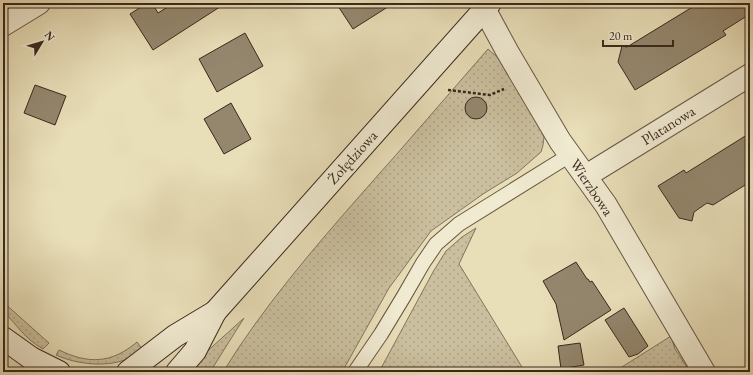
<svg xmlns="http://www.w3.org/2000/svg" width="753" height="375" font-family="'EB Garamond',serif">
	<style>
		.grass { fill: url(#grass-dots); stroke: #82745e }
		.building { fill: #94876e; stroke: #3a281d }
		.lines { fill: none; stroke-linecap: round; stroke-linejoin: round }
		.lane-casing { stroke: #665644; stroke-width: 16 }
		.street-casing { stroke: #665644; stroke-width: 24 }
		.secondary-casing { stroke: #3a281d; stroke-width: 24 }
		.path { stroke: #3a281d; stroke-width: 2.5; stroke-dasharray: 3 2; stroke-linecap: butt }
		.lane { stroke: #f0ead1; stroke-width: 14 }
		.street { stroke: #f0ead1; stroke-width: 22 }
		.secondary { stroke: #f0ead1; stroke-width: 22 }
		.labels { text-anchor: middle; dominant-baseline: central; stroke-width: 4; stroke-linejoin: round; paint-order: stroke }
		.street-label { font-size: 15px; fill: #3a281d; stroke: #f0ead1 }
	</style>
	<defs>
		<pattern id="grass-dots" width="8" height="8" patternUnits="userSpaceOnUse"><rect width="8" height="8" fill="#cabf9e"/><path d="M2 2h.1M6 6h.1" fill="none" stroke="#aea488" stroke-width="1.8" stroke-linecap="round"/></pattern>
	</defs>
	<rect width="100%" height="100%" fill="#e8deb8"/>
	<filter id="stains"><feTurbulence type="fractalNoise" baseFrequency=".005" numOctaves="4"/><feColorMatrix values="0 0 0 0 .2 0 0 0 0 .09 0 0 0 0 .02 0 0 0 .5 -.17"/></filter>
	<radialGradient id="worn" r=".72"><stop offset=".6" stop-color="#630" stop-opacity="0"/><stop offset="1" stop-color="#630" stop-opacity=".3"/></radialGradient>
	<g class="grass">
		<path d="M488,49L498,58L540,127L544,137L543,145L541,152L517,173L483,194L431,231L389,288L342,372H223C263,307 314,248 364,191C406,144 447,96 488,49Z"/>
		<path d="M476,228L459,264L525,372H379L433,272L446,251L462,237Z"/>
		<path d="M3,302L49,343L43,349C24,338 18,326 3,311Z"/>
		<path d="M244,318L210,372H189L202,356Z"/>
		<path d="M671,336L675,349L690,372H614Z"/>
		<path d="M137,342L143,350C138,353 132,357 127,359C106,368 76,364 56,355L59,350C88,364 111,364 137,342Z"/>
	</g>
	<g class="building">
		<path d="M147,3H152L158,13L174,3H226L153,50L130,14Z"/>
		<path d="M336,3H394L353,29Z"/>
		<path d="M699,3H750V14L723,31L726,35L635,90L618,62L622,46L627,47Z"/>
		<path d="M245,33L263,66L217,92L199,59Z"/>
		<path d="M35,85L66,96L55,125L24,113Z"/>
		<circle cx="476" cy="108" r="11"/>
		<path d="M231,103L251,139L224,154L204,119Z"/>
		<path d="M750,133V182L713,205L707,203L694,212L692,221L679,218L658,186L684,170L686,173Z"/>
		<path d="M576,262L587,279H588L590,282L592,281L611,310L564,340L556,304L543,281Z"/>
		<path d="M624,308L648,346L638,354L629,357L605,320Z"/>
		<path d="M580,343L584,365L561,369L558,346Z"/>
	</g>
	<g class="lines">
		<defs>
			<path id="lane" d="M355,372L381,334L404,296L423,263L436,244L459,224L570,155"/>
			<g id="street">
				<path d="M481,3L507,51L560,141L606,205L704,372"/>
				<path d="M3,25L39,3"/>
				<path d="M586,176L750,75"/>
			</g>
			<g id="secondary">
				<path d="M3,338L31,358L59,372"/>
				<path d="M128,372L175,336L215,312"/>
				<path d="M177,372L195,351L215,312L490,3"/>
			</g>
		</defs>
		<use href="#lane" class="lane-casing"/>
		<use href="#street" class="street-casing"/>
		<use href="#secondary" class="secondary-casing"/>
		<path class="path" d="M448,90L490,95L504,89"/>
		<use href="#lane" class="lane"/>
		<use href="#street" class="street"/>
		<use href="#secondary" class="secondary"/>
	</g>
	<g class="labels">
		<g class="street-label">
			<text transform="translate(668 125) rotate(-32)">Platanowa</text>
			<text transform="translate(352 157) rotate(-48)">Żołędziowa</text>
			<text transform="translate(592 187) rotate(56)">Wierzbowa</text>
		</g>
	</g>
	<rect width="753" height="375" fill="none" stroke="#e8deb8" stroke-width="16"/>
	<rect x="4" y="4" width="745" height="367" fill="none" stroke="#3a281d" stroke-width="2"/>
	<rect x="8" y="8" width="737" height="359" fill="none" stroke="#3a281d"/>
	<g transform="translate(42 42) rotate(52)" stroke="#f0ead1" stroke-width="3" paint-order="stroke">
	<path d="M0-3L7 15L0 10L-7 15Z" fill="#3a281d"/>
	<text y="-6" font-size="11" font-weight="bold" text-anchor="middle" fill="#3a281d">N</text>
	</g>
	<path d="M603 40v6h70v-6" fill="none" stroke="#3a281d" stroke-width="2"/>
	<text x="609" y="40" font-size="12" fill="#3a281d" stroke="#f0ead1" stroke-width="3" paint-order="stroke">20 m</text>
	<rect width="100%" height="100%" filter="url(#stains)"/>
	<rect width="100%" height="100%" fill="url(#worn)"/>
</svg>
